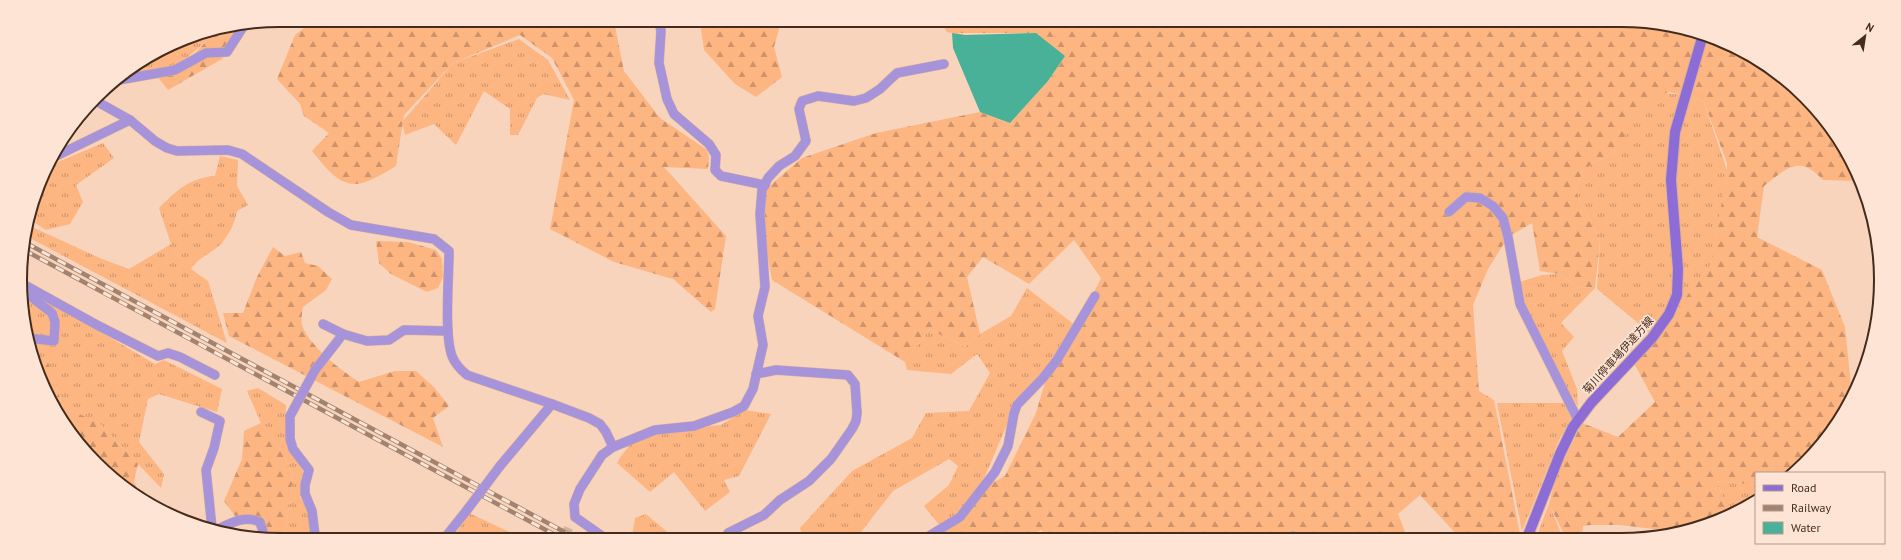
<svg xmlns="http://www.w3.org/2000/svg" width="1901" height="560" font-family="'PT Sans','Noto Sans JP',sans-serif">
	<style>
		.grass { fill: url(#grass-tufts) }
		.forest { fill: url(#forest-firs) }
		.water { fill: #4ab199 }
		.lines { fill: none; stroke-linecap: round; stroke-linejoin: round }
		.street-tunnel { stroke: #d5b29c; stroke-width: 9; stroke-dasharray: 9 4.5; stroke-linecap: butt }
		.street-casing { stroke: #d5b29c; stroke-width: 10 }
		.secondary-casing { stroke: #d5b29c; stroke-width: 12 }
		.street { stroke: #a693da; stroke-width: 9 }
		.secondary { stroke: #8d6cd6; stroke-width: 10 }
		.rail-casing { stroke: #a2836f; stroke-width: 4.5 }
		.rail { stroke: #fde4d4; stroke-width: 3; stroke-dasharray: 9; stroke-linecap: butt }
		.street-bridge-casing { stroke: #d5b29c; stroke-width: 10; stroke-linecap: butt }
		.street-bridge { stroke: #a693da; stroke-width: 9 }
		.labels { text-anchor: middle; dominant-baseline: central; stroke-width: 3.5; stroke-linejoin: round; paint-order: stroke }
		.street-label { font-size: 11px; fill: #442c1c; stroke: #fde4d4 }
		.rim { fill: none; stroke: #442c1c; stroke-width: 2 }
	</style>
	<defs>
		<pattern id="grass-tufts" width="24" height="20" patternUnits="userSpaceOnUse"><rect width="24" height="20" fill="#fdb582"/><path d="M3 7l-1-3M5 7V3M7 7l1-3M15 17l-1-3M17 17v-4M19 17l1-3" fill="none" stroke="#ce936a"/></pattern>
		<pattern id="forest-firs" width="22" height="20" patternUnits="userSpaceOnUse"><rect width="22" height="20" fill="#fdb582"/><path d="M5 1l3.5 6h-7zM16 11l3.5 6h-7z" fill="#ce936a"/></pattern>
	</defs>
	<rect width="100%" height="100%" fill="#f9d4bc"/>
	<g class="grass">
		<path d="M213,33L211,37L175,68L115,81L181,40Z"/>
		<path d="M519,39L548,60L570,100L543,94L537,98L518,135H510V109L484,91L456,145L434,124L405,135L402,122L453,63Z"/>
		<path d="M1664,93L1683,95L1703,100L1728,173L1711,264L1656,338L1597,289L1600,241L1575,190L1584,169L1617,150L1624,130L1643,101Z"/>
		<path d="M103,143L114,158L76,185L83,202L70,224L46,230L32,221L46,167Z"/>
		<path d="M220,156L238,160L237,186L248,205L237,211C235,224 228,236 220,245C210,254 198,258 191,269L208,281L227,343L28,237L30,226L102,259L129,269L171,244L159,208C176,191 189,178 215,176Z"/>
		<path d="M1559,274L1578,287L1595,288L1561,323L1574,337L1562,351L1577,389L1578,407L1532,330L1516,283L1542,275Z"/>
		<path d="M1027,288L1076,326L1048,372L1018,399L982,483L957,516L941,527L924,506L949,485L958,466L949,459L893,491L858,536H802L800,528L852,471L912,438L926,413L969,411L990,373L977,354L951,374L907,370L905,362L929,329L965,347L980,334L1011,316Z"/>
		<path d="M23,289L92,327L155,364L164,360L222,389L217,412L159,394L148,399L139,442L164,474L161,488L98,422L63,407L47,360L38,366L29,348Z"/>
		<path d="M258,388L286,405L285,440L291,453L303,471L300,497L310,514L312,535H285L293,477L283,453L261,423L247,391Z"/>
		<path d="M1497,403H1564L1573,421L1560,438L1522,531Z"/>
		<path d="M745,410L771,414L739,476L724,480L730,492L705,511L674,472L650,492L617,463C622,453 627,450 632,441L664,431L721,425Z"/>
		<path d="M1717,481L1756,485V498L1728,515Z"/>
		<path d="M1549,504L1563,538H1536Z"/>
		<path d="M469,513L518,536L455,535Z"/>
		<path d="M646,514L672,536H632L635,518Z"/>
	</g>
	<g class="forest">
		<path d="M315,20L614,21L624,71L660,118L706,149L709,156L708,169L664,167L726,236L715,309L711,312L673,279L614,262L550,229L574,100L552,58L520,35L453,63L404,115L396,166C384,173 369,183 356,184C337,185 323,164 312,151L329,133L304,116L300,104L277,79L295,35Z"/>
		<path d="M700,22H781L774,47L782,77L756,97L735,84L704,50Z"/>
		<path d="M940,22L1671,25L1765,64L1837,135L1856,181L1823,180C1799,154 1787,168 1764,186L1757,237L1822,270L1845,327L1852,395L1846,410L1795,473H1756V485L1717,481L1728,515L1721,520L1678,532L1620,525H1590L1583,526L1582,538H1566L1549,504L1557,473L1582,423L1618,437L1655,402L1635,365L1711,264L1727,173V163L1703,100L1669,92L1643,101L1617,150L1584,169L1575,190L1600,241L1595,288L1578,287L1559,274L1540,271L1532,223L1508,237L1488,269L1473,305L1479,391L1494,400L1520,534L1519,538L1459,537L1420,495L1398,514L1407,537H1047L1041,530L1029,537L939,536L963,520L987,486L1005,476L1036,413L1048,372L1081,319L1101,278L1074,240L1029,284L983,257L967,277L980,334L965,347L929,329L905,362L772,280L764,238L766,189L802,158L876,133L980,112L1010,123L1048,81L1062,61L1036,33H956L965,35L947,32Z"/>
		<path d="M244,27L222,59L168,90L156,75L184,65L214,33Z"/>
		<path d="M376,241L408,242L436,250L442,259L443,277L438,288L427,292L391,274L379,263Z"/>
		<path d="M273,247L285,256L301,252L305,263L318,266L332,279L326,290L303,307C302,312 301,320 302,325C308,345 342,371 359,382L395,371H416L434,387L449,406L433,418L443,447L229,336L223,313H243L257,277Z"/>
		<path d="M47,359L63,407L98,422L138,464L134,481L138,494L74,438L39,367Z"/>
		<path d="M261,423L283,453L293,477L285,535H266L259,516H235L224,501L242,459L244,431Z"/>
	</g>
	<path class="water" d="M952,33L965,35L1036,33L1065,56L1048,81L1010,123L980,112L953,48Z"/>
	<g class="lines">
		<path class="street-tunnel" d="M565,536L570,525"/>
		<defs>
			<g id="street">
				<path d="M659,21L661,31L659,63L667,99L674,114L709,144L716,155L715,170L721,176L765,185"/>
				<path d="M107,87L119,80L175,70L206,53L227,52L243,27"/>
				<path d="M96,101L130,120L155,141L167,148L177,151L228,150L242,154L328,212L351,225L434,239L449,251C449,277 444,334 452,356C455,364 461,370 467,375L552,404L589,418L600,424L606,432L613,447"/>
				<path d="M52,158L130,120"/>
				<path d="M1449,212L1466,197L1480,198L1493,206L1503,218L1508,237L1520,304L1578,420"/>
				<path d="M23,284L97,325L158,356L168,353L180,357L215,375"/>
				<path d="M24,286L30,296L52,313L55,322L54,341L28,338"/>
				<path d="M323,324L343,334L367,341L389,340L404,330L448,331"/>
				<path d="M315,370L343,334"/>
				<path d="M201,412L220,421L214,448L206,470L212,528"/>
				<path d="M290,416V439L293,449L309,470L305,485V494L312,511L315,535"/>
				<path d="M500,466L552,404"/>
				<path d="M216,530C231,523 244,515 260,522L264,535"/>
				<path d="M728,533L764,515L780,500L809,481L831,459L852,429L856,421L857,413L855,384L848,375L776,370L756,374"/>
				<path d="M447,535L467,510"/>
				<path d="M602,536L575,517L574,504L580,489L602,455L613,447L655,430L694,426L733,412L744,406L753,389L763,345L758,316L765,287L760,214L762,190L768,178L779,166L795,156L806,141L799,109L802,101L818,96L854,101L866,98L880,89L897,73L944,64"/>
				<path d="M929,536L960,517L995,472L1008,446L1014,413L1017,405L1043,378L1057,360L1095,296"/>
				<path d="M1293,536V537"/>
			</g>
			<path id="secondary" d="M1527,538L1560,454L1573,427L1591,403L1652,338L1669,314L1677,295L1678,269L1671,180L1675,132L1702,38"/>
		</defs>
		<use href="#street" class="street-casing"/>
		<use href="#secondary" class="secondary-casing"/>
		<use href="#street" class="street"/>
		<use href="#secondary" class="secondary"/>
		<defs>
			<g id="rail">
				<path d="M26,243L572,536"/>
				<path d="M24,250L557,536"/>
			</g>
		</defs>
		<use href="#rail" class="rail-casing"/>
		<use href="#rail" class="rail"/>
		<defs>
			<g id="street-bridge">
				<path d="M290,416L315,370"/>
				<path d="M467,510L500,466"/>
			</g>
		</defs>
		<use href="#street-bridge" class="street-bridge-casing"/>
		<use href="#street-bridge" class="street-bridge"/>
	</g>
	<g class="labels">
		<g class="street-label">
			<text transform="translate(1618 355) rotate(-48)">菊川停車場伊達方線</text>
		</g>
	</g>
	<path d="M0 0H1901V560H0ZM280 27H1621A253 253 0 0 1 1874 280V280A253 253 0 0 1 1621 533H280A253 253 0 0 1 27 280V280A253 253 0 0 1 280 27Z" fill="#fde4d4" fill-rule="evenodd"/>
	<path class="rim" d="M280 27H1621A253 253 0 0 1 1874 280V280A253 253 0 0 1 1621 533H280A253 253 0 0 1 27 280V280A253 253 0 0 1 280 27Z"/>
	<rect x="1755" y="472" width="130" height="72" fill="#fde4d4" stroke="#b39a8a"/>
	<rect x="1763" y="485" width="20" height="6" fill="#8d6cd6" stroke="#b39a8a"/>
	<text x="1791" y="492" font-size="12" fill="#442c1c">Road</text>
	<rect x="1763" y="505" width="20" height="6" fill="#a2836f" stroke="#b39a8a"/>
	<text x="1791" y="512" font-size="12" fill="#442c1c">Railway</text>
	<rect x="1763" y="522" width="20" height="12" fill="#4ab199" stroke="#b39a8a"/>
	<text x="1791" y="532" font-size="12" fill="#442c1c">Water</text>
	<g transform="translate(1865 36) rotate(30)" stroke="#fde4d4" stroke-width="3" paint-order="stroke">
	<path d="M0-3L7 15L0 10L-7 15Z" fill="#442c1c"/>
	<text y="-6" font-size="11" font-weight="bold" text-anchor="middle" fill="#442c1c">N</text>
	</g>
</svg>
